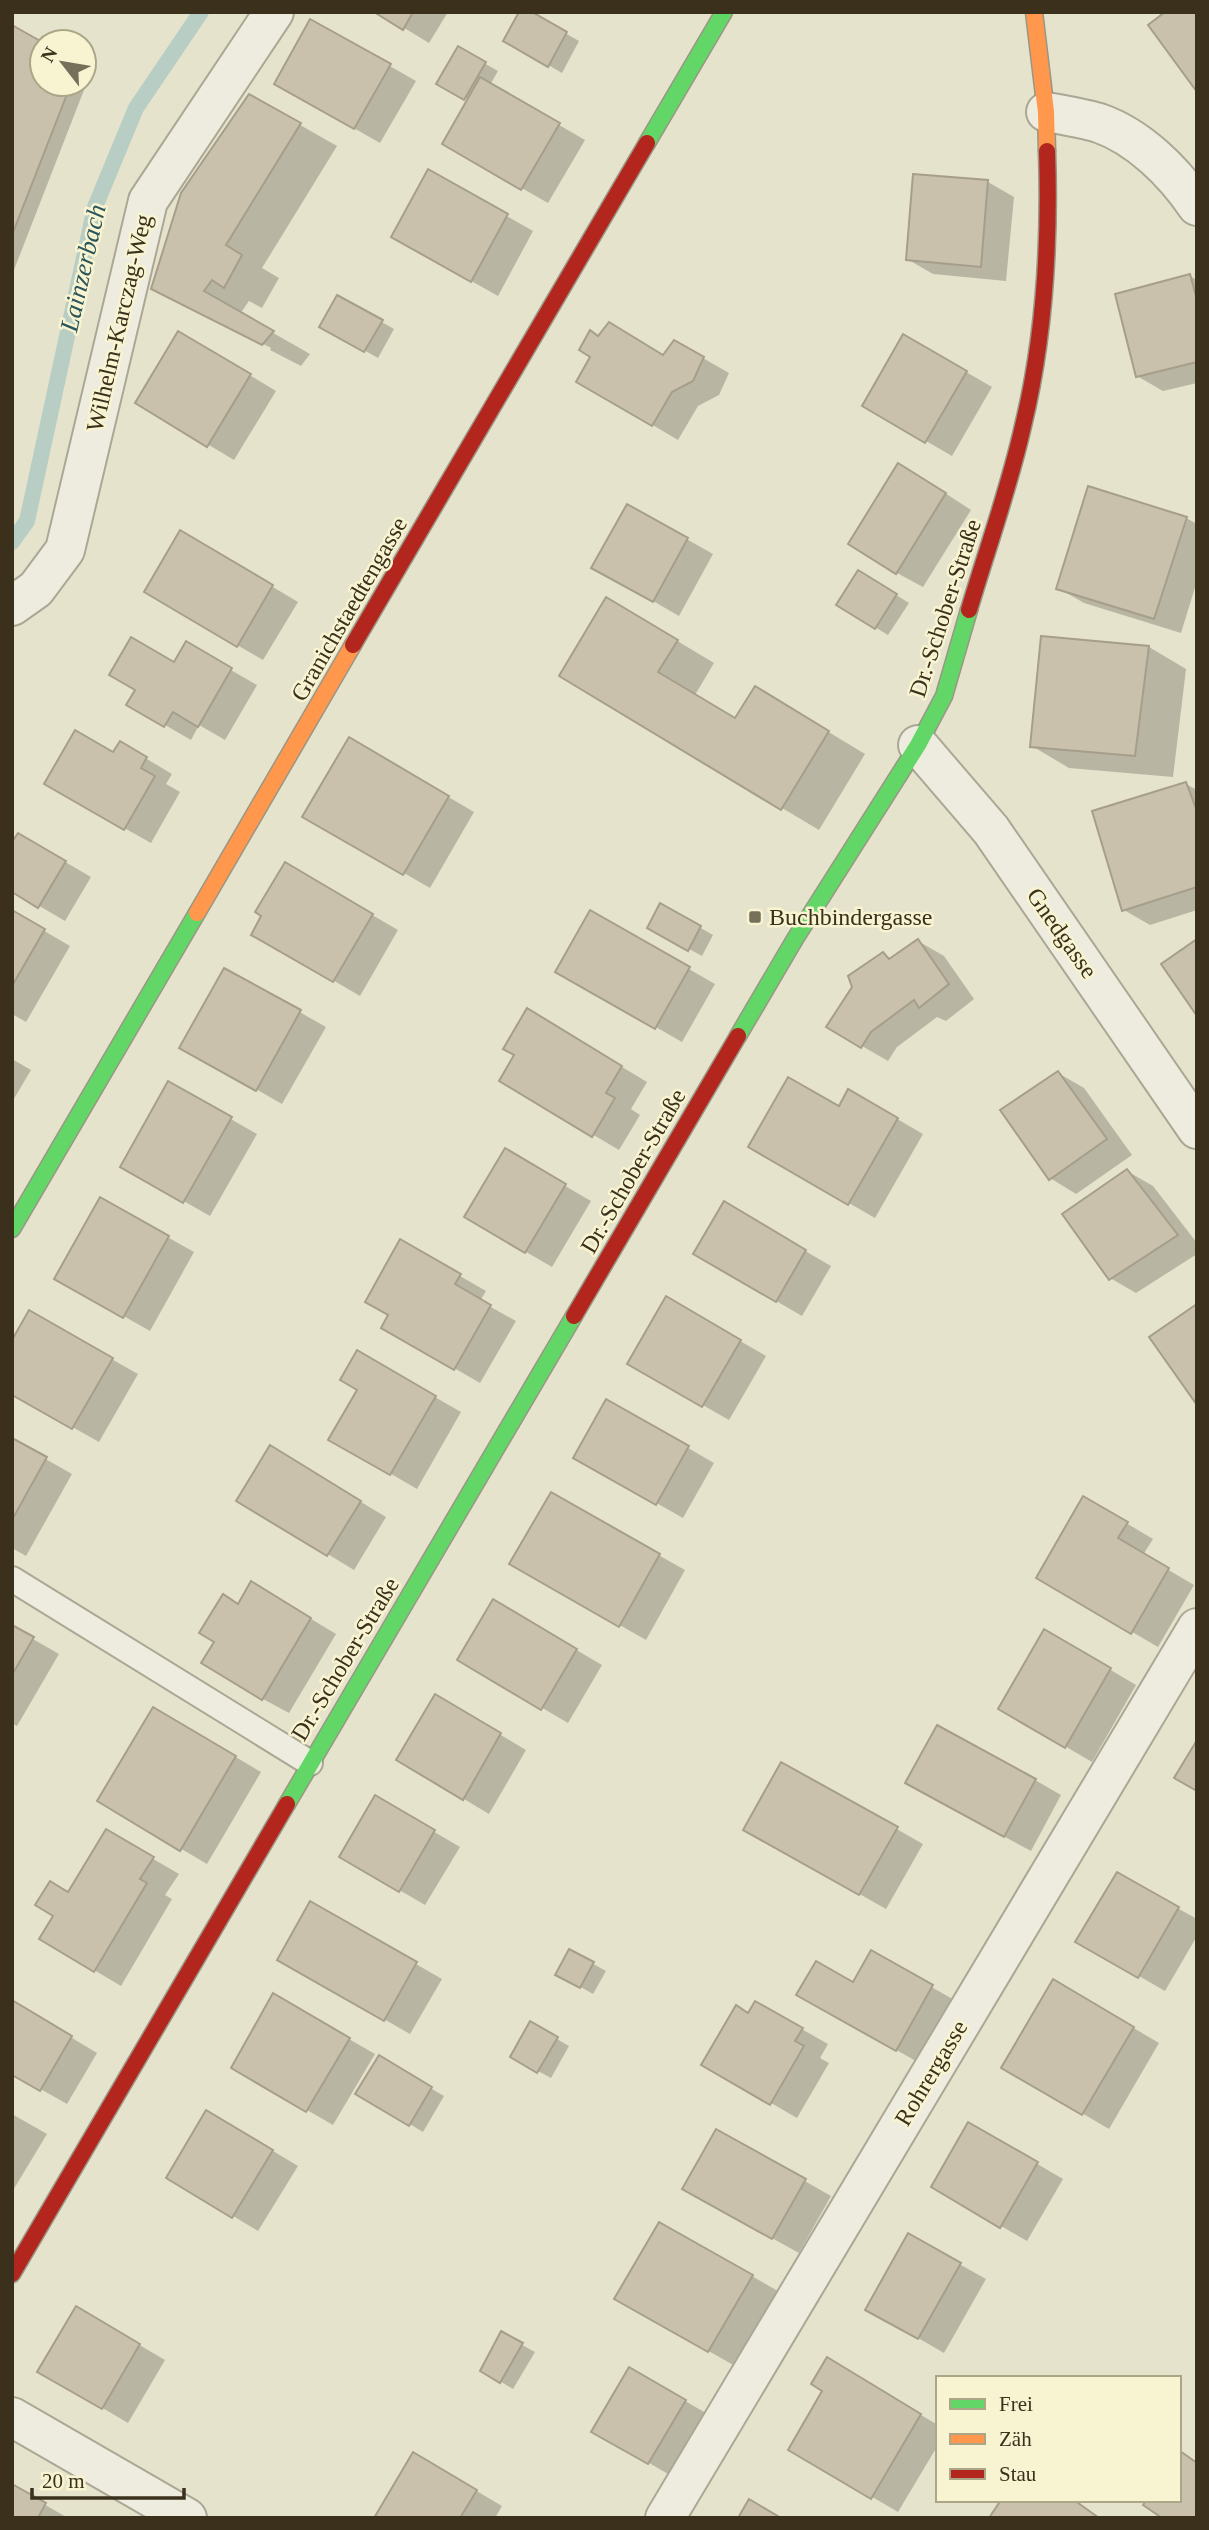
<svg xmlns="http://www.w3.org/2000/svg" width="1209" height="2530" font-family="Georgia,serif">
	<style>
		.shadow { fill: #0003 }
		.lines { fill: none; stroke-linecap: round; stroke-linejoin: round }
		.stream { stroke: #b8cdc3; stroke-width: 16 }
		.building { fill: #cac1ad; stroke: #a69e8b; stroke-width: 2 }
		.lane-casing { stroke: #aba795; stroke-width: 28 }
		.street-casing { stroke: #aba795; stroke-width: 42 }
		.fast-casing { stroke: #9a9685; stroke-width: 19 }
		.slow-casing { stroke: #9a9685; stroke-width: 19 }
		.jam-casing { stroke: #9a9685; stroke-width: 19 }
		.lane { stroke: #eeecde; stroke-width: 24 }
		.street { stroke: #eeecde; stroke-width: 38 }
		.fast { stroke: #63d668; stroke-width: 16 }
		.slow { stroke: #ff974d; stroke-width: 16 }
		.jam { stroke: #b3261e; stroke-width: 16 }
		.poi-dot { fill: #766f5a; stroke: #f8f4d1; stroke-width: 2.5 }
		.labels { text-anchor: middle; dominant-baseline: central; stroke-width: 5; stroke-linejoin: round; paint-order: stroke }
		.street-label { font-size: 24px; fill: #3a301c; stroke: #f8f4d1 }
		.poi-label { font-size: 24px; fill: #3a301c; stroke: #f8f4d1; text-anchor: start }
		.water-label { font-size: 26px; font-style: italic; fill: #2b555b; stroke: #f8f4d1 }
	</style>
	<rect width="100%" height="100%" fill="#e6e3cc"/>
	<g class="shadow">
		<path d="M378,12H448L429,43Z"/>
		<path d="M528,12L579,41L562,73L505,40Z"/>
		<path d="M311,21L416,81L380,143L276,84Z"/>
		<path d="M12,27L42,44V84H84V68L91,72L12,275Z"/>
		<path d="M459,49L498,71L490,85L585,140L548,203L444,144L469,100L439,83Z"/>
		<path d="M249,96L337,146L262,268L279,278L262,308L249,301L240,314L310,354L301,366L270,350L271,348L189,306V309L153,288Z"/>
		<path d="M429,172L533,231L498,296L393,237Z"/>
		<path d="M988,182L1014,197L1006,281L933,274L907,259Z"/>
		<path d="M1190,276L1197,280V383L1163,391L1137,376Z"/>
		<path d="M338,297L394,329L378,358L321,326Z"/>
		<path d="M904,336L992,387L952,456L864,405Z"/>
		<path d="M599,338L664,357L675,342L729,373L719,395L698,406L678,440L578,381Z"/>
		<path d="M205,348L276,391L234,460L137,402Z"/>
		<path d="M925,480L971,510L923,587L897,573Z"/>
		<path d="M628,506L713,554L679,616L594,567Z"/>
		<path d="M1186,518L1197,524V581L1181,633L1084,603L1058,588Z"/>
		<path d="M181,532L298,602L263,660L146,592Z"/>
		<path d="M859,572L909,603L888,635L838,605Z"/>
		<path d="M644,621L714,663L695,695L736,720L792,710L865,754L819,830L561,676Z"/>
		<path d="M1042,638L1149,647L1186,669L1173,777L1069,768L1032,746Z"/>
		<path d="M186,644L257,685L225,740L199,725L191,740L129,704L175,664Z"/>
		<path d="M350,739L474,812L430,888L305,816Z"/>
		<path d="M120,743L172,774L166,784L180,792L151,843L46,784L114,754Z"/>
		<path d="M1186,784L1197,790V910L1150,925L1124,910Z"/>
		<path d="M19,835L91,877L65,921L12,890Z"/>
		<path d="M286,865L398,930L360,996L254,934Z"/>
		<path d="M661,905L713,935L702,956L649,927Z"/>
		<path d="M12,912L70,946L26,1022L12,1014Z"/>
		<path d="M591,913L715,984L682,1042L558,971Z"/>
		<path d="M918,941L944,956L974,999L946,1021L937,1017L897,1047L888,1061L829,1027L883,954L892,959Z"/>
		<path d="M225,970L326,1027L282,1104L182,1047Z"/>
		<path d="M554,1026L647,1082L631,1109L640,1115L619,1150L501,1080Z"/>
		<path d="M12,1059L31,1070L12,1102Z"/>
		<path d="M1058,1073L1084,1088L1132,1155L1076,1194L1050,1178Z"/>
		<path d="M168,1083L257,1134L210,1216L122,1166Z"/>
		<path d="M849,1091L923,1134L875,1218L751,1147L840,1109Z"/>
		<path d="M505,1151L591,1201L552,1267L466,1217Z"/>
		<path d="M1127,1171L1153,1186L1197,1243V1254L1136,1293L1110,1278Z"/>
		<path d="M100,1199L194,1252L150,1331L56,1278Z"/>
		<path d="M724,1204L831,1266L802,1316L695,1254Z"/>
		<path d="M401,1242L486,1291L480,1301L516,1321L480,1383L383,1327L390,1316Z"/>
		<path d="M667,1299L766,1356L729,1420L629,1363Z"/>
		<path d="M30,1313L138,1374L99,1442L12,1393Z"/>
		<path d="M358,1353L461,1412L417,1489L331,1439L360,1389Z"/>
		<path d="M607,1401L714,1463L683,1518L575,1457Z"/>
		<path d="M12,1440L72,1474L26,1556L12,1548Z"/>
		<path d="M296,1463L386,1517L354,1570L239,1500Z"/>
		<path d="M552,1495L685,1570L646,1640L512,1564Z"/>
		<path d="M1084,1498L1153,1539L1143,1555L1194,1585L1158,1647L1038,1577Z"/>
		<path d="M278,1599L336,1634L289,1713L263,1699Z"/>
		<path d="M493,1601L602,1665L568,1723L459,1659Z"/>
		<path d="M12,1627L59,1654L17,1726L12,1723Z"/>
		<path d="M1045,1631L1136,1685L1092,1762L1000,1708Z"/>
		<path d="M154,1709L261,1772L207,1864L100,1801Z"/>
		<path d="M461,1711L526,1750L489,1814L464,1799Z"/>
		<path d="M782,1764L923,1844L886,1909L745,1829Z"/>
		<path d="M1035,1780L1061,1795L1031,1851L933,1798Z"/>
		<path d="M375,1797L460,1847L425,1905L341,1856Z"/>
		<path d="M107,1832L179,1874L165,1895L172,1899L121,1986L42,1939Z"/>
		<path d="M1118,1875L1197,1919V1936L1165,1991L1078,1941Z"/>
		<path d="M311,1904L442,1979L410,2034L279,1959Z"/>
		<path d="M570,1951L606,1971L593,1994L558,1974Z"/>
		<path d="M871,1953L958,2002L923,2065L799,1995L853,1984Z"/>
		<path d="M1054,1981L1159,2043L1109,2129L1003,2067Z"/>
		<path d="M274,1996L375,2054L333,2125L233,2067Z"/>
		<path d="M12,2002L97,2053L67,2104L12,2073Z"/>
		<path d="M756,2003L828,2044L820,2058L829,2063L797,2118L704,2064L749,2015Z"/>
		<path d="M531,2024L569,2046L551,2078L512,2057Z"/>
		<path d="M379,2058L444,2096L423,2132L358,2093Z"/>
		<path d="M12,2114L47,2134L12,2192Z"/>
		<path d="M969,2124L1063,2179L1027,2241L933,2187Z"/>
		<path d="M233,2127L298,2166L258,2231L233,2216Z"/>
		<path d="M717,2131L831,2196L799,2253L711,2204Z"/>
		<path d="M660,2224L778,2291L735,2366L617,2299Z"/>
		<path d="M909,2236L986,2279L944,2353L868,2309Z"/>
		<path d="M76,2308L165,2360L128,2423L40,2371Z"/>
		<path d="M502,2334L535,2352L513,2389L483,2371Z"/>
		<path d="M827,2360L938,2425V2445L898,2512L790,2449L825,2390Z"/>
		<path d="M630,2369L711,2416L675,2478L594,2431Z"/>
		<path d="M414,2454L502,2506L495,2518H376Z"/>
		<path d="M12,2486L68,2518H12Z"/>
	</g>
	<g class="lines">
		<path class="stream" d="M12,542L27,521L95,207L136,108L201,12"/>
	</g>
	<g class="building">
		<path d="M374,12H413L403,30Z"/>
		<path d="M519,12H532L567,32L548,67L503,41Z"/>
		<path d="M1165,12H1197V92L1148,25Z"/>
		<path d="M310,19L391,64L354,129L274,84Z"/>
		<path d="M12,25L42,42V84H71L12,235Z"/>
		<path d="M458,46L486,62L464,100L436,84Z"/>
		<path d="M480,77L560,123L521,190L442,144Z"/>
		<path d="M249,94L301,123L226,245L242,255L224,288L212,280L204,291L274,331L262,345L151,289L181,193Z"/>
		<path d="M428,169L508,214L471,282L391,237Z"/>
		<path d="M913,174L988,180L981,267L906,260Z"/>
		<path d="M1190,274L1197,300V362L1136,377L1115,294Z"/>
		<path d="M337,295L383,320L364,352L319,327Z"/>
		<path d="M609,322L663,355L674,340L704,357L693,381L672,392L652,426L576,382L590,357L579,350L590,330L598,336Z"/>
		<path d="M178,331L251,374L207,447L135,403Z"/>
		<path d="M903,334L967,371L925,443L862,406Z"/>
		<path d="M898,463L946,493L896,574L848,544Z"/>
		<path d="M1088,486L1187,517L1154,619L1056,589Z"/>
		<path d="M627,504L688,538L653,602L591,568Z"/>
		<path d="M180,530L273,585L237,647L144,592Z"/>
		<path d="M858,570L897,594L875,629L836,605Z"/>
		<path d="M606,597L678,640L658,672L735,718L755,686L829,731L781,810L559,676Z"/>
		<path d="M1041,636L1149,646L1135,756L1030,747Z"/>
		<path d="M131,637L174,662L186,641L232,668L198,727L173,712L164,727L126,705L135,690L109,675Z"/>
		<path d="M75,730L113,752L120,741L147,757L141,768L155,776L124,830L44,784Z"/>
		<path d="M349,737L449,796L403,875L302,817Z"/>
		<path d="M1186,782L1197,811V887L1122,911L1092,811Z"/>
		<path d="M18,833L66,861L38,908L12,892V842Z"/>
		<path d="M285,862L373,914L333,982L251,935L261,916L255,912Z"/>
		<path d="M660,903L701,926L688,951L647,928Z"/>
		<path d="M12,910L45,929L12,986Z"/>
		<path d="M590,910L690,967L655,1029L555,972Z"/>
		<path d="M918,939L949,984L919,1008L914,1000L871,1032L861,1048L826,1027L852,987L848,976L883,952L889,959Z"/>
		<path d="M1197,939V1016L1161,964Z"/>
		<path d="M224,968L301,1010L256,1091L179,1048Z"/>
		<path d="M527,1008L622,1066L606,1093L615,1098L592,1137L499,1081L514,1055L503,1049Z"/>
		<path d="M1058,1071L1107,1139L1049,1180L1000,1110Z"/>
		<path d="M788,1077L839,1106L848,1089L898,1118L848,1205L748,1147Z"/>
		<path d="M168,1081L232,1117L183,1203L120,1167Z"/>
		<path d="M505,1148L566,1184L525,1253L464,1217Z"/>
		<path d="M1127,1169L1178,1235L1109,1280L1062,1214Z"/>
		<path d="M100,1197L169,1236L123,1318L54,1279Z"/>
		<path d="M724,1201L806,1250L776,1302L693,1254Z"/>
		<path d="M400,1239L461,1274L455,1284L491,1305L454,1370L381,1328L388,1315L365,1302Z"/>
		<path d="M666,1296L741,1340L702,1407L627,1364Z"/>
		<path d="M1197,1304V1405L1149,1337Z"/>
		<path d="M29,1310L113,1358L72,1429L12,1395V1340Z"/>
		<path d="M357,1350L436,1396L390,1475L328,1440L357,1390L340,1380Z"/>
		<path d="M606,1399L689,1446L656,1505L573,1458Z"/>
		<path d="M12,1438L47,1457L12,1520Z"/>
		<path d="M270,1445L361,1501L327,1556L236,1501Z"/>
		<path d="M551,1492L660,1554L619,1627L509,1564Z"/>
		<path d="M1083,1496L1128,1522L1118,1538L1169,1568L1131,1634L1036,1578Z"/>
		<path d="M251,1581L311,1618L262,1700L201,1663L214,1642L199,1633L223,1594L238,1604Z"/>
		<path d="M493,1599L577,1649L541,1710L457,1660Z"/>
		<path d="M12,1625L34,1637L12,1675Z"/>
		<path d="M1044,1629L1111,1668L1065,1748L998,1709Z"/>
		<path d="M435,1694L501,1733L463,1800L396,1760Z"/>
		<path d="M153,1707L236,1756L180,1851L97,1801Z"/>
		<path d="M937,1725L1036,1779L1004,1837L905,1783Z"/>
		<path d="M1197,1740V1791L1174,1778Z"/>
		<path d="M781,1762L898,1827L859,1895L743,1830Z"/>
		<path d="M375,1795L435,1830L399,1892L339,1857Z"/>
		<path d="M106,1829L154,1857L140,1879L147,1883L94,1972L39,1939L53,1916L35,1905L50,1881L68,1892Z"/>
		<path d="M1117,1872L1179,1907L1138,1978L1075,1942Z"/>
		<path d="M310,1901L417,1962L384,2021L277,1960Z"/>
		<path d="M569,1949L594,1962L580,1988L555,1975Z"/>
		<path d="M871,1950L933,1985L896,2051L796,1995L816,1961L853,1982Z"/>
		<path d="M1053,1979L1134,2027L1082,2115L1001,2068Z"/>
		<path d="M273,1993L350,2038L306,2112L231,2068Z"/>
		<path d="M12,2000L72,2036L40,2091L12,2075Z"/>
		<path d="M755,2001L803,2028L795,2041L804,2046L770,2105L701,2065L736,2005L748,2013Z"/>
		<path d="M530,2021L558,2037L537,2073L510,2057Z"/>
		<path d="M379,2055L432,2087L409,2126L355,2094Z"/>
		<path d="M206,2110L273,2150L232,2218L166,2178Z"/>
		<path d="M968,2122L1038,2162L1000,2228L931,2187Z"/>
		<path d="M716,2129L806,2179L772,2239L682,2189Z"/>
		<path d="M659,2222L753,2275L708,2352L614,2299Z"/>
		<path d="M908,2233L961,2263L918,2339L865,2310Z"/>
		<path d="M76,2306L140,2344L102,2409L37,2372Z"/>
		<path d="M501,2331L523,2343L500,2383L480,2371Z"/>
		<path d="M827,2357L921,2414L871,2499L788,2450L822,2391L811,2384Z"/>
		<path d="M629,2367L686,2400L648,2464L591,2432Z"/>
		<path d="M1180,2451L1197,2463V2518H1162L1143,2505L1146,2500H1179Z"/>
		<path d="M413,2452L477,2490L460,2518H374Z"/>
		<path d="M12,2484L46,2503L38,2518H12Z"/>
		<path d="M749,2499L781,2518H738Z"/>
		<path d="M1001,2500H1074L1099,2518H989Z"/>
	</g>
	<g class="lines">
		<defs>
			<path id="lane" d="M12,1579L310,1763"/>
			<g id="street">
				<path d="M1046,112C1064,115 1082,118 1099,123C1139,137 1174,172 1197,206"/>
				<path d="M12,606L36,589L65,550L148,201L274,12"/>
				<path d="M918,745L991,830L1197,1129"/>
				<path d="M12,2417L187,2518"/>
				<path d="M665,2518L1197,1628"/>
			</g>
			<g id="fast">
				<path d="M647,143L724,12"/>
				<path d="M738,1036L795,939L918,745L944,696L969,610"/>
				<path d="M12,1229L197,913"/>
				<path d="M287,1804L574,1316"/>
			</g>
			<g id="slow">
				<path d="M1034,12L1046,112L1047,151"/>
				<path d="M197,913L353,645"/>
			</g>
			<g id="jam">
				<path d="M969,610C987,549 1009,489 1023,426C1045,336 1050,243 1047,151"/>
				<path d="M353,645L647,143"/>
				<path d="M574,1316L738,1036"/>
				<path d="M12,2274L287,1804"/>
			</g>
		</defs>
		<use href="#lane" class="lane-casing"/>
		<use href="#street" class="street-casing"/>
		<use href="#fast" class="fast-casing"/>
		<use href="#slow" class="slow-casing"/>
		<use href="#jam" class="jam-casing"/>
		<use href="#lane" class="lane"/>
		<use href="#street" class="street"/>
		<use href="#fast" class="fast"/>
		<use href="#slow" class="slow"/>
		<use href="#jam" class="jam"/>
	</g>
	<rect class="poi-dot" x="748" y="910" width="14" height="14" rx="3.5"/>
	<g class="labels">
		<g class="street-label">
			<text transform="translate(119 323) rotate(-77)">Wilhelm-Karczag-Weg</text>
			<text transform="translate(945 608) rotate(-72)">Dr.-Schober-Straße</text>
			<text transform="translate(349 609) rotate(-60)">Granichstaedtengasse</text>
			<text transform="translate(1062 933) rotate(55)">Gnedgasse</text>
			<text transform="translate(633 1171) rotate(-60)">Dr.-Schober-Straße</text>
			<text transform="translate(345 1659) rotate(-59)">Dr.-Schober-Straße</text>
			<text transform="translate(931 2073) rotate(-59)">Rohrergasse</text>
		</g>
		<g class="poi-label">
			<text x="769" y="917">Buchbindergasse</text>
		</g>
		<g class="water-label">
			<text transform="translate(83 268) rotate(-77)">Lainzerbach</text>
		</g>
	</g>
	<rect width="1209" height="2530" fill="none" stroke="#3a301c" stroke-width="28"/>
	<rect x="936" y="2376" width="245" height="126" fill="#f8f4d1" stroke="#aca689" stroke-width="2"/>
	<rect x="950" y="2399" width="35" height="10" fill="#63d668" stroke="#aca689" stroke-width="2"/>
	<text x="999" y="2411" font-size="21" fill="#3a301c">Frei</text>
	<rect x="950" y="2434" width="35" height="10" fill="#ff974d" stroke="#aca689" stroke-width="2"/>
	<text x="999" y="2446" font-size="21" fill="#3a301c">Zäh</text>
	<rect x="950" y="2469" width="35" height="10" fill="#b3261e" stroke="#aca689" stroke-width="2"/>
	<text x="999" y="2481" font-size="21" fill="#3a301c">Stau</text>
	<g transform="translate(63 63) rotate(301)"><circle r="33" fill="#f8f4d1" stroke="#aca689" stroke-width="2"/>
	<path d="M0-5L12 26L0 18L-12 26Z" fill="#766f5a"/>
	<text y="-10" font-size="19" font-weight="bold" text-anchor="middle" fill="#3a301c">N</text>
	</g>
	<path d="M32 2488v10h152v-10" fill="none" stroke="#3a301c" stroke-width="3.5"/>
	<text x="42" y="2488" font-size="21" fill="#3a301c" stroke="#f8f4d1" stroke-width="5" paint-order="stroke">20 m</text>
</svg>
